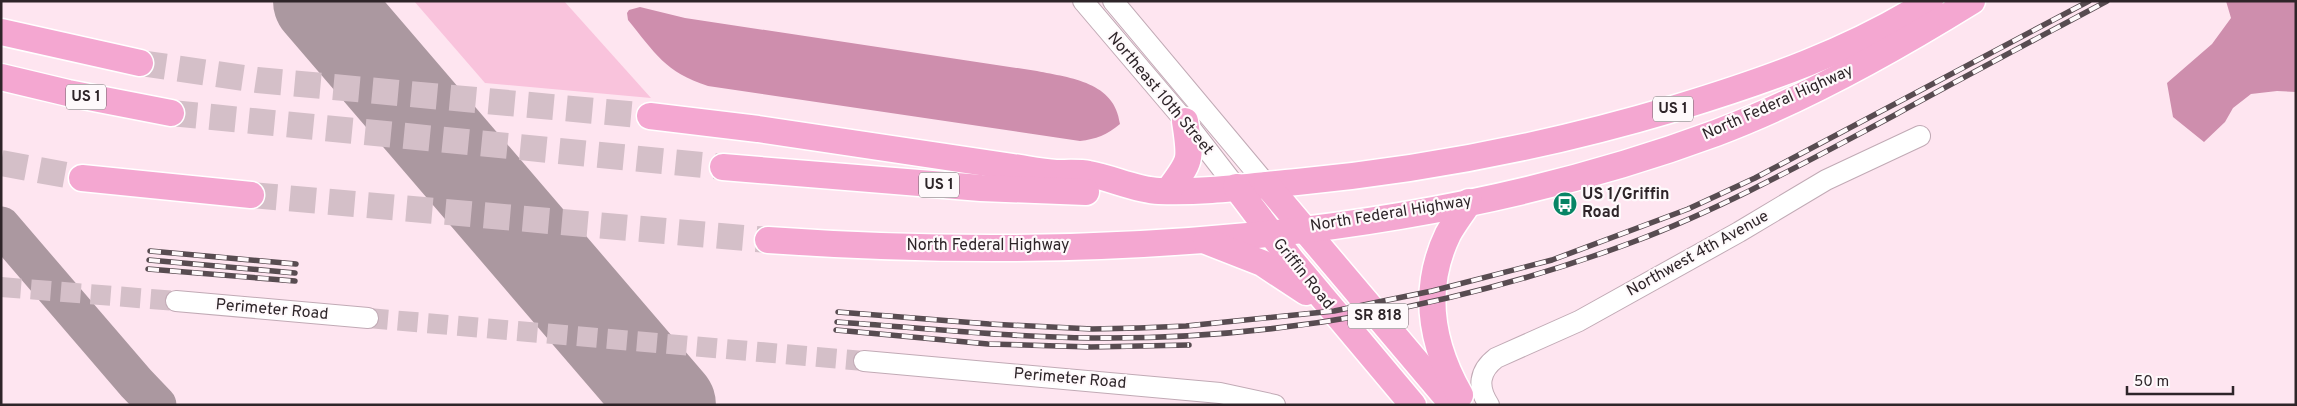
<svg xmlns="http://www.w3.org/2000/svg" width="2297" height="406" font-family="Overpass,sans-serif">
	<style>
		.green { fill: #f9c3dc }
		.water { fill: #ce8ead }
		.lines { fill: none; stroke-linecap: round; stroke-linejoin: round }
		.taxiway { stroke: #ab98a0; stroke-width: 39 }
		.runway { stroke: #ab98a0; stroke-width: 96 }
		.minor-tunnel { stroke: #d4bfc8; stroke-width: 20; stroke-dasharray: 20 10; stroke-linecap: butt }
		.major-tunnel { stroke: #d4bfc8; stroke-width: 26; stroke-dasharray: 26 13; stroke-linecap: butt }
		.minor-casing { stroke: #c1aab5; stroke-width: 22 }
		.major-casing { stroke: #fff; stroke-width: 29 }
		.minor { stroke: #fff; stroke-width: 20 }
		.major { stroke: #f4a7d1; stroke-width: 26 }
		.rail-casing { stroke: #584c51; stroke-width: 5.5 }
		.rail { stroke: #fef9fb; stroke-width: 4; stroke-dasharray: 11; stroke-linecap: butt }
		.labels { text-anchor: middle; dominant-baseline: central; stroke-width: 4.5; stroke-linejoin: round; paint-order: stroke }
		.shield { fill: #fef9fb; stroke: #6c6568; stroke-width: 1 }
		.shield-label { font-size: 15px; font-weight: bold; fill: #2e2529 }
		.street-label { font-size: 16px; fill: #2e2529; stroke: #fef9fb }
		.poi-label { font-size: 16px; font-weight: bold; fill: #2e2529; stroke: #fef9fb; text-anchor: start }
	</style>
	<rect width="100%" height="100%" fill="#fee5f0"/>
	<path class="green" d="M414,1H564L651,98L485,83Z"/>
	<g class="water">
		<path d="M2226,1H2296V92L2277,91L2251,94L2233,108L2225,122L2204,142L2173,117L2167,83L2212,44L2231,18Z"/>
		<path d="M640,7L685,18L1037,71C1071,78 1115,82 1120,124C1107,135 1096,139 1080,141L708,86C665,72 655,53 628,20L627,13L629,10Z"/>
	</g>
	<g class="lines">
		<g class="taxiway">
			<path d="M296,1L343,39L392,83"/>
			<path d="M1,226L136,383L157,405"/>
		</g>
		<path class="runway" d="M321,1L668,405"/>
		<g class="minor-tunnel">
			<path d="M1,287L176,301"/>
			<path d="M368,318L864,361"/>
		</g>
		<g class="major-tunnel">
			<path d="M140,63L257,80L650,116"/>
			<path d="M171,113L723,167"/>
			<path d="M1,163L82,178"/>
			<path d="M251,195L768,240"/>
		</g>
		<defs>
			<g id="minor">
				<path d="M1083,1L1185,121L1236,187"/>
				<path d="M1113,1L1267,185"/>
				<path d="M176,301L368,318"/>
				<path d="M864,361L1220,393L1275,405"/>
				<path d="M1489,405C1477,387 1479,371 1496,358L1579,321L1739,232L1826,180L1920,136"/>
			</g>
			<g id="major">
				<path d="M1,32L140,63"/>
				<path d="M1,77L68,93L171,113"/>
				<path d="M650,116L758,129L1013,167C1027,169 1042,172 1056,173C1067,173 1079,172 1089,174C1112,178 1136,190 1159,191C1204,193 1252,186 1297,182C1425,170 1552,145 1676,108C1765,81 1851,51 1930,1"/>
				<path d="M723,167L981,188L1086,192"/>
				<path d="M82,178L251,195"/>
				<path d="M1267,185L1453,405"/>
				<path d="M1236,187L1292,261L1413,405"/>
				<path d="M1168,191C1192,159 1191,161 1185,121"/>
				<path d="M768,240C1081,262 1419,243 1716,133C1804,100 1893,50 1972,1"/>
				<path d="M1206,241L1262,263L1306,292"/>
				<path d="M1460,395C1431,344 1421,290 1448,234C1454,223 1462,213 1469,202"/>
			</g>
		</defs>
		<use href="#minor" class="minor-casing"/>
		<use href="#major" class="major-casing"/>
		<use href="#minor" class="minor"/>
		<use href="#major" class="major"/>
		<defs>
			<g id="rail">
				<path d="M150,251L296,264"/>
				<path d="M149,260L295,273"/>
				<path d="M148,269L295,281"/>
				<path d="M838,312L989,324L1092,329L1139,328L1186,326L1334,311L1432,291L1552,260L1688,209L1755,178L2089,1"/>
				<path d="M837,322C922,328 1007,337 1092,338C1275,340 1461,306 1633,242C1723,208 1808,161 1893,116C1964,77 2036,39 2107,1"/>
				<path d="M836,330L988,344L1091,347L1189,345"/>
			</g>
		</defs>
		<use href="#rail" class="rail-casing"/>
		<use href="#rail" class="rail"/>
	</g>
	<defs>
		<symbol id="bus-disc" viewBox="-11 -11 22 22"><circle r="9.5" fill="#078465" stroke="#fef9fb"/><path d="M-5-6H5V4H4V6H2V4H-2V6H-4V4H-5ZM-3.5-4V0h7V-4ZM-3.5 1.2v1.5H-2V1.2ZM2 1.2v1.5H3.5V1.2Z" fill="#fff"/></symbol>
	</defs>
	<g fill-rule="evenodd">
		<use href="#bus-disc" x="1551" y="190" width="28" height="28"/>
	</g>
	<g class="labels">
		<g class="shield">
			<rect x="66" y="84.5" width="40" height="25" rx="4"/>
			<rect x="1653" y="96.5" width="40" height="25" rx="4"/>
			<rect x="919" y="172.5" width="40" height="25" rx="4"/>
			<rect x="1348" y="303.5" width="60" height="25" rx="4"/>
		</g>
		<g class="shield-label">
			<text x="86" y="97">US 1</text>
			<text x="1673" y="109">US 1</text>
			<text x="939" y="185">US 1</text>
			<text x="1378" y="316">SR 818</text>
		</g>
		<g class="street-label">
			<text transform="translate(1160 94) rotate(50)">Northeast 10th Street</text>
			<text transform="translate(1778 103) rotate(-24)">North Federal Highway</text>
			<text transform="translate(1391 214) rotate(-9)">North Federal Highway</text>
			<text x="988" y="246">North Federal Highway</text>
			<text transform="translate(1698 254) rotate(-29)">Northwest 4th Avenue</text>
			<text transform="translate(1303 274) rotate(51)">Griffin Road</text>
			<text transform="translate(272 310) rotate(5)">Perimeter Road</text>
			<text transform="translate(1070 379) rotate(5)">Perimeter Road</text>
		</g>
		<g class="poi-label">
			<text x="1582" y="195">US 1/Griffin<tspan x="1582" dy="18">Road</tspan></text>
		</g>
	</g>
	<rect width="2297" height="406" fill="none" stroke="#2e2529" stroke-width="5"/>
	<path d="M2127 386v8h106v-8" fill="none" stroke="#2e2529" stroke-width="2.5"/>
	<text x="2134" y="386" font-size="15" fill="#2e2529" stroke="#fef9fb" stroke-width="4" paint-order="stroke">50 m</text>
</svg>
